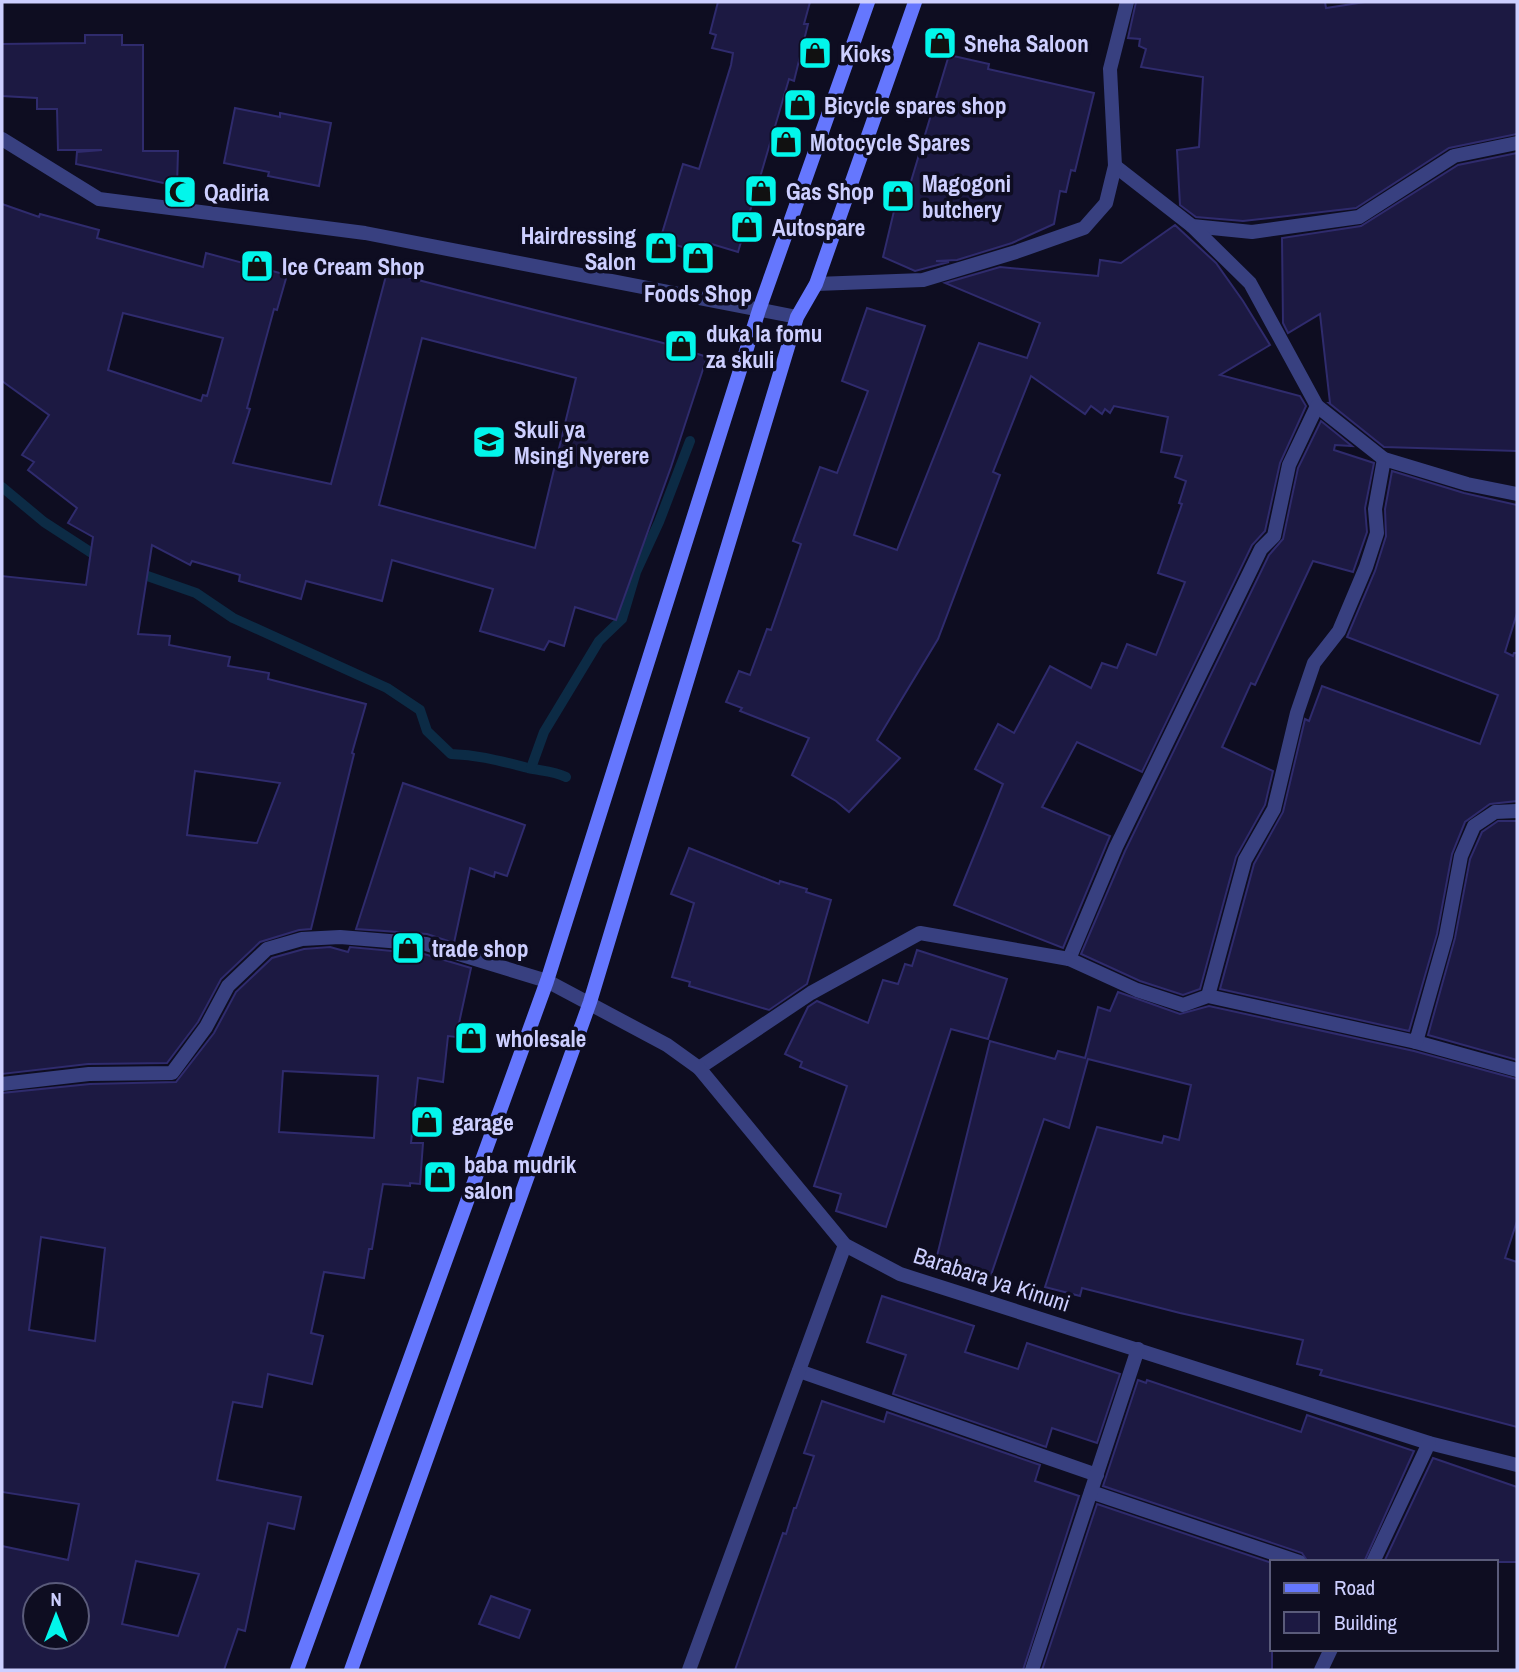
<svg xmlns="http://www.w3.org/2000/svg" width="1519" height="1672" font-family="'Archivo Narrow',sans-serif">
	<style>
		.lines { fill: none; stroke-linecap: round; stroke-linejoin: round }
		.stream { stroke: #0c2b45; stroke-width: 10 }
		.building { fill: #1c1942; stroke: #2f2b6d; stroke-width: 2; fill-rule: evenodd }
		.street { stroke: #384080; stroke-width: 14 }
		.secondary { stroke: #6577fe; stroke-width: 14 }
		.labels { text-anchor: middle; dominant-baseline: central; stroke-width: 7; stroke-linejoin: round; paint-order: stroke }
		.poi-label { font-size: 23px; font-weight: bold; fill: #cdcfff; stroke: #0e0d21; text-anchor: start }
		.street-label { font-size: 23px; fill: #cdcfff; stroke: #0e0d21 }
	</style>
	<rect width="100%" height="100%" fill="#0e0d21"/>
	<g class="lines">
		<g class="stream">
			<path d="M2,487L44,522L101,559"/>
			<path d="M136,572L196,593L233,618L387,688L420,710L427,731L451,754C480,755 500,761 528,768C542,771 554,771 566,777"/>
			<path d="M531,768L544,732L599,641L622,619L636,572L659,522L690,441"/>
		</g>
	</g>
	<g class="building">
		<path d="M718,2H810L804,24H808L794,81L789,79L738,252L705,242L702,253L660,240L683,164L699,169L731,65L733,53L712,48L716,35L710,33Z"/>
		<path d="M1136,2H1325L1326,8L1365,2H1517V134L1449,148L1356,208L1243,221L1196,217L1180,205L1177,150L1199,147L1203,77L1141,67L1146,49L1139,46L1140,39L1128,38Z"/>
		<path d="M85,35H122V45H143V151H178L177,186L76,164L77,152L102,150H58L57,109H37V98L2,96V44L85,43Z"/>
		<path d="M949,55L989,64L988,69L1094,93L1075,171L1071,170L1066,192L1060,191L1054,224L1012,243L957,260L936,261L949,262L915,271L883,257L900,186L909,188Z"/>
		<path d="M235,108L280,117V113L331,123L319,186L268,176L269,172L224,163Z"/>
		<path d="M1517,153V451L1384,447L1329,403H1330L1320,314L1288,333L1283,323L1282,238L1361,226L1458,165Z"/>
		<path d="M2,204L39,217L40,214L99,230L97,238L203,267L206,253L287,275L277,310L274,309L247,408L250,409L233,463L331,484L387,272L667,344L707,357L671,467L616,620L575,607L564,646L549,641L544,650L480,631L493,589L392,560L382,601L306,581L301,599L239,581L240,575L192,561L190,565L152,545L138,634L170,636L169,645L230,657L228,666L269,673L268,679L366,704L352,753L354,754L311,929L299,930L260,942L221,979L198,1022L167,1063L88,1064L2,1074V576L86,585L93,537L68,523L77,508L28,470L34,462L22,455L49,415L2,381ZM123,313L223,338L207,396L203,395L201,401L108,370ZM422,338L576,378L535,548L379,505ZM195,771L280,783L257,843L187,835Z"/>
		<path d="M1175,225L1216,263L1243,301L1270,345L1220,375L1300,396L1306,406L1280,463L1265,531L1252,545L1142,772L1077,742L1042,807L1110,836L1063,948L954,905L1003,784L975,769L998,724L1014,733L1050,666L1091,688L1102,663L1117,668L1127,644L1156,655L1185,582L1158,573L1182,504L1179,503L1186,481L1175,477L1182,456L1161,452L1168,417L1114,406L1110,413L1105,409L1102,414L1091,406L1085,414L1031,376L993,472L1000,475L938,639L877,740L900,758L849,812L836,801L792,775L809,738L740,711L742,708L726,702L739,671L750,675L767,629L771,630L801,544L793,541L820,467L837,473L868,391L842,381L867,308L925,326L854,535L897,550L979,343L1027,358L1040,323L945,283L1000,267L1098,276L1100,260L1121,263Z"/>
		<path d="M1321,421L1352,446L1335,445L1334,450L1374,463L1365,508L1367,532L1353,572L1313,561L1255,685L1251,683L1222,747L1273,771L1265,805L1236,857L1200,989L1183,995L1140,981L1081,954L1125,851L1269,555L1283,539L1298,468Z"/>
		<path d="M1392,471L1464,493L1517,505V613L1505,652L1513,656L1514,653H1517V801L1490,804L1465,822L1452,854L1437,934L1409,1031L1220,989L1254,864L1283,812L1305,719L1309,721L1322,686L1480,744L1498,695L1347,637L1375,571L1386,536L1385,509Z"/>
		<path d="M403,783L525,825L507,876L495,872L494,877L470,868L454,943L427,934L356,929Z"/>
		<path d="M1498,821H1517V1060L1428,1035L1455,938L1470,859L1482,832Z"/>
		<path d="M689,848L779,884L780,881L807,889L806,892L831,900L807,984L769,1010L689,986L690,982L672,977L694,903L671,894Z"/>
		<path d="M330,947L348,952L350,947L424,954L471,968L456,1037L448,1036L443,1082L418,1078L411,1143H423L420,1184L410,1183V1186L383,1184L372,1249H369L364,1278L324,1272L311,1333L323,1336L312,1384L268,1374L262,1407L233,1402L217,1480L301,1497L294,1529L268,1523L245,1631L238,1629L224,1670H2V1546L68,1560L79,1504L2,1492V1093L90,1084L176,1082L214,1033L236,992L272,958L304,949ZM283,1071L378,1076L374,1138L279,1132ZM41,1237L105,1248L95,1341L29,1330ZM136,1561L199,1574L178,1636L122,1624ZM35,1595H77V1637H35Z"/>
		<path d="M917,950L1007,979L988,1039L951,1029L886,1227L836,1211L841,1194L814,1186L847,1086L800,1067L802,1062L785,1054L808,1007L817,1001L868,1023L883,980L898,984L905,964L912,966Z"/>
		<path d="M1118,992L1180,1014L1209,1006L1414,1051L1517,1079V1221L1505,1258L1517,1262V1427L1320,1375L1322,1370L1297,1364L1303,1340L1180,1313L1082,1288L1080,1296L1045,1287L1097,1127L1162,1143L1164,1136L1179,1140L1191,1085L1088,1059L1069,1128L1044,1119L991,1275L936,1260L990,1041L1055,1059L1058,1051L1085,1058L1098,1007L1110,1011Z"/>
		<path d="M882,1296L974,1326L965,1352L1018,1369L1027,1343L1120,1374L1097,1443L1052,1428L1046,1447L893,1394L906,1355L867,1342Z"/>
		<path d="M1138,1380L1146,1383L1147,1380L1301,1432L1307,1415L1414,1451L1364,1562H1308L1302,1553L1103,1486Z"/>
		<path d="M822,1401L884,1422L887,1412L1040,1465L1035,1481L1079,1496L1023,1670H735L783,1533L786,1534L794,1508H796L814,1456L804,1453Z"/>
		<path d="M1433,1458L1517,1487V1562H1384Z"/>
		<path d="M1097,1504L1272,1563V1670H1042Z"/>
		<path d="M491,1596L530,1610L519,1638L479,1624Z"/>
	</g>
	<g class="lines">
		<g class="street">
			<path d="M2,139L99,199L365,233L797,317"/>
			<path d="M1115,166L1192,226L1252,232L1359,217L1454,156L1517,143"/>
			<path d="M1192,226L1250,283L1317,406L1384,459L1467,484L1517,494"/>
			<path d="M816,284L923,280L1016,252L1084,228L1106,203L1115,166L1110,69L1127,2"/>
			<path d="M1069,959L1116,847L1261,549L1274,536L1289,465L1317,406"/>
			<path d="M1208,996L1245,860L1274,809L1297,713L1314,663L1339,631L1366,567L1377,533L1375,509L1384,459"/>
			<path d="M1416,1042L1517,1070"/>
			<path d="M699,1068L811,993L920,933L1069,959L1137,990L1183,1005L1208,996L1416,1042L1446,936L1461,856L1474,826L1495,812L1517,811"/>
			<path d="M2,1084L89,1074L172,1073L206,1027L228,986L267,949L302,939L340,937L426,944L547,981L667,1045L699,1068L845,1245L900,1274L1429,1443L1517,1465"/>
			<path d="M799,1371L1097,1475"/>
			<path d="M1091,1492L1299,1562"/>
			<path d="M1373,1562L1429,1443"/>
			<path d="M689,1670L845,1245"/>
			<path d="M1032,1670L1138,1349"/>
			<path d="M1321,1670L1331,1649"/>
		</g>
		<g class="secondary">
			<path d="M297,1670L547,981L759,310L868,2"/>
			<path d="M351,1670L590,1002L797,317L816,284L915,2"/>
		</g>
	</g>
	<defs>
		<symbol id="shop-square" viewBox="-11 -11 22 22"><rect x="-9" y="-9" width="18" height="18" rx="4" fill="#02f6eb" stroke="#0e0d21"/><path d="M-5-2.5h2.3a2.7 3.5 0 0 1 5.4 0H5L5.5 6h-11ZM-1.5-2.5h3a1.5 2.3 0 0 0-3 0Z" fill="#111"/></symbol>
		<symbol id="mosque-square" viewBox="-11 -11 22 22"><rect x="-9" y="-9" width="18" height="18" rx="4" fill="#02f6eb" stroke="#0e0d21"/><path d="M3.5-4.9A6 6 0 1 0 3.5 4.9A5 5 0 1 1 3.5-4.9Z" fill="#111"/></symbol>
		<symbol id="school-square" viewBox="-11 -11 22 22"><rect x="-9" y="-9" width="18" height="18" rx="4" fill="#02f6eb" stroke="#0e0d21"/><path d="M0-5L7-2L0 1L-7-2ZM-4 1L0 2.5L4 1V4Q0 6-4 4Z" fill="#111"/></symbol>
	</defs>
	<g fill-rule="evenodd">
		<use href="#shop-square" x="921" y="24" width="38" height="38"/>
		<use href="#shop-square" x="796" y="34" width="38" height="38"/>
		<use href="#shop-square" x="781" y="86" width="38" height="38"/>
		<use href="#shop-square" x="767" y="123" width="38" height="38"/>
		<use href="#shop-square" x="742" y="172" width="38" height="38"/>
		<use href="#mosque-square" x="161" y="173" width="38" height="38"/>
		<use href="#shop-square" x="879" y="177" width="38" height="38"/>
		<use href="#shop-square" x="728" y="208" width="38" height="38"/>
		<use href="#shop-square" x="642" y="229" width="38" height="38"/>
		<use href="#shop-square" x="679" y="239" width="38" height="38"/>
		<use href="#shop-square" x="238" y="247" width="38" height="38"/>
		<use href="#shop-square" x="662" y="327" width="38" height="38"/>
		<use href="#school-square" x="470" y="423" width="38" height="38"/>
		<use href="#shop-square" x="389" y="929" width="38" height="38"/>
		<use href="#shop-square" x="452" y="1019" width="38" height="38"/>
		<use href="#shop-square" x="408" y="1103" width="38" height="38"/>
		<use href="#shop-square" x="421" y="1158" width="38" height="38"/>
	</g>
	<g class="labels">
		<g class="poi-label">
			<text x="964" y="43">Sneha Saloon</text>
			<text x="840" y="53">Kioks</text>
			<text x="824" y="105">Bicycle spares shop</text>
			<text x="810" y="142">Motocycle Spares</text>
			<text x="922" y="183">Magogoni<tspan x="922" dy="26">butchery</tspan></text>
			<text x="786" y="191">Gas Shop</text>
			<text x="204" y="192">Qadiria</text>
			<text x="772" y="227">Autospare</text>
			<text x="636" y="235" text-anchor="end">Hairdressing<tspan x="636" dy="26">Salon</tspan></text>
			<text x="282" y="266">Ice Cream Shop</text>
			<text x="698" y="293" text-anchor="middle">Foods Shop</text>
			<text x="706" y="333">duka la fomu<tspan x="706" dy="26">za skuli</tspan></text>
			<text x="514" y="429">Skuli ya<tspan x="514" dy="26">Msingi Nyerere</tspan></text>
			<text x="432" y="948">trade shop</text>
			<text x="496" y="1038">wholesale</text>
			<text x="452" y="1122">garage</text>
			<text x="464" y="1164">baba mudrik<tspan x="464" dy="26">salon</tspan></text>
		</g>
		<g class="street-label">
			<text transform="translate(992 1279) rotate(18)">Barabara ya Kinuni</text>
		</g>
	</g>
	<rect width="1519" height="1672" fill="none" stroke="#cdcfff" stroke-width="7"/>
	<rect x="1270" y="1560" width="228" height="91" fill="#0e0d21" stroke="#5a5b7a" stroke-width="2"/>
	<rect x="1284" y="1583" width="35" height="10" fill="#6577fe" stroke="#5a5b7a" stroke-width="2"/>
	<text x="1334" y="1595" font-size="21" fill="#cdcfff">Road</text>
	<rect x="1284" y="1612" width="35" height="21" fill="#1c1942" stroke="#5a5b7a" stroke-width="2"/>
	<text x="1334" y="1630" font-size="21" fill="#cdcfff">Building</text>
	<g transform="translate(56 1616)"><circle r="33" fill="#0e0d21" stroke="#5a5b7a" stroke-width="2"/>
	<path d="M0-5L12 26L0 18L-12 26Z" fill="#02f6eb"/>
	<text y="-10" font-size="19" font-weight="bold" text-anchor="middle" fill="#cdcfff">N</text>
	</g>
</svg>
